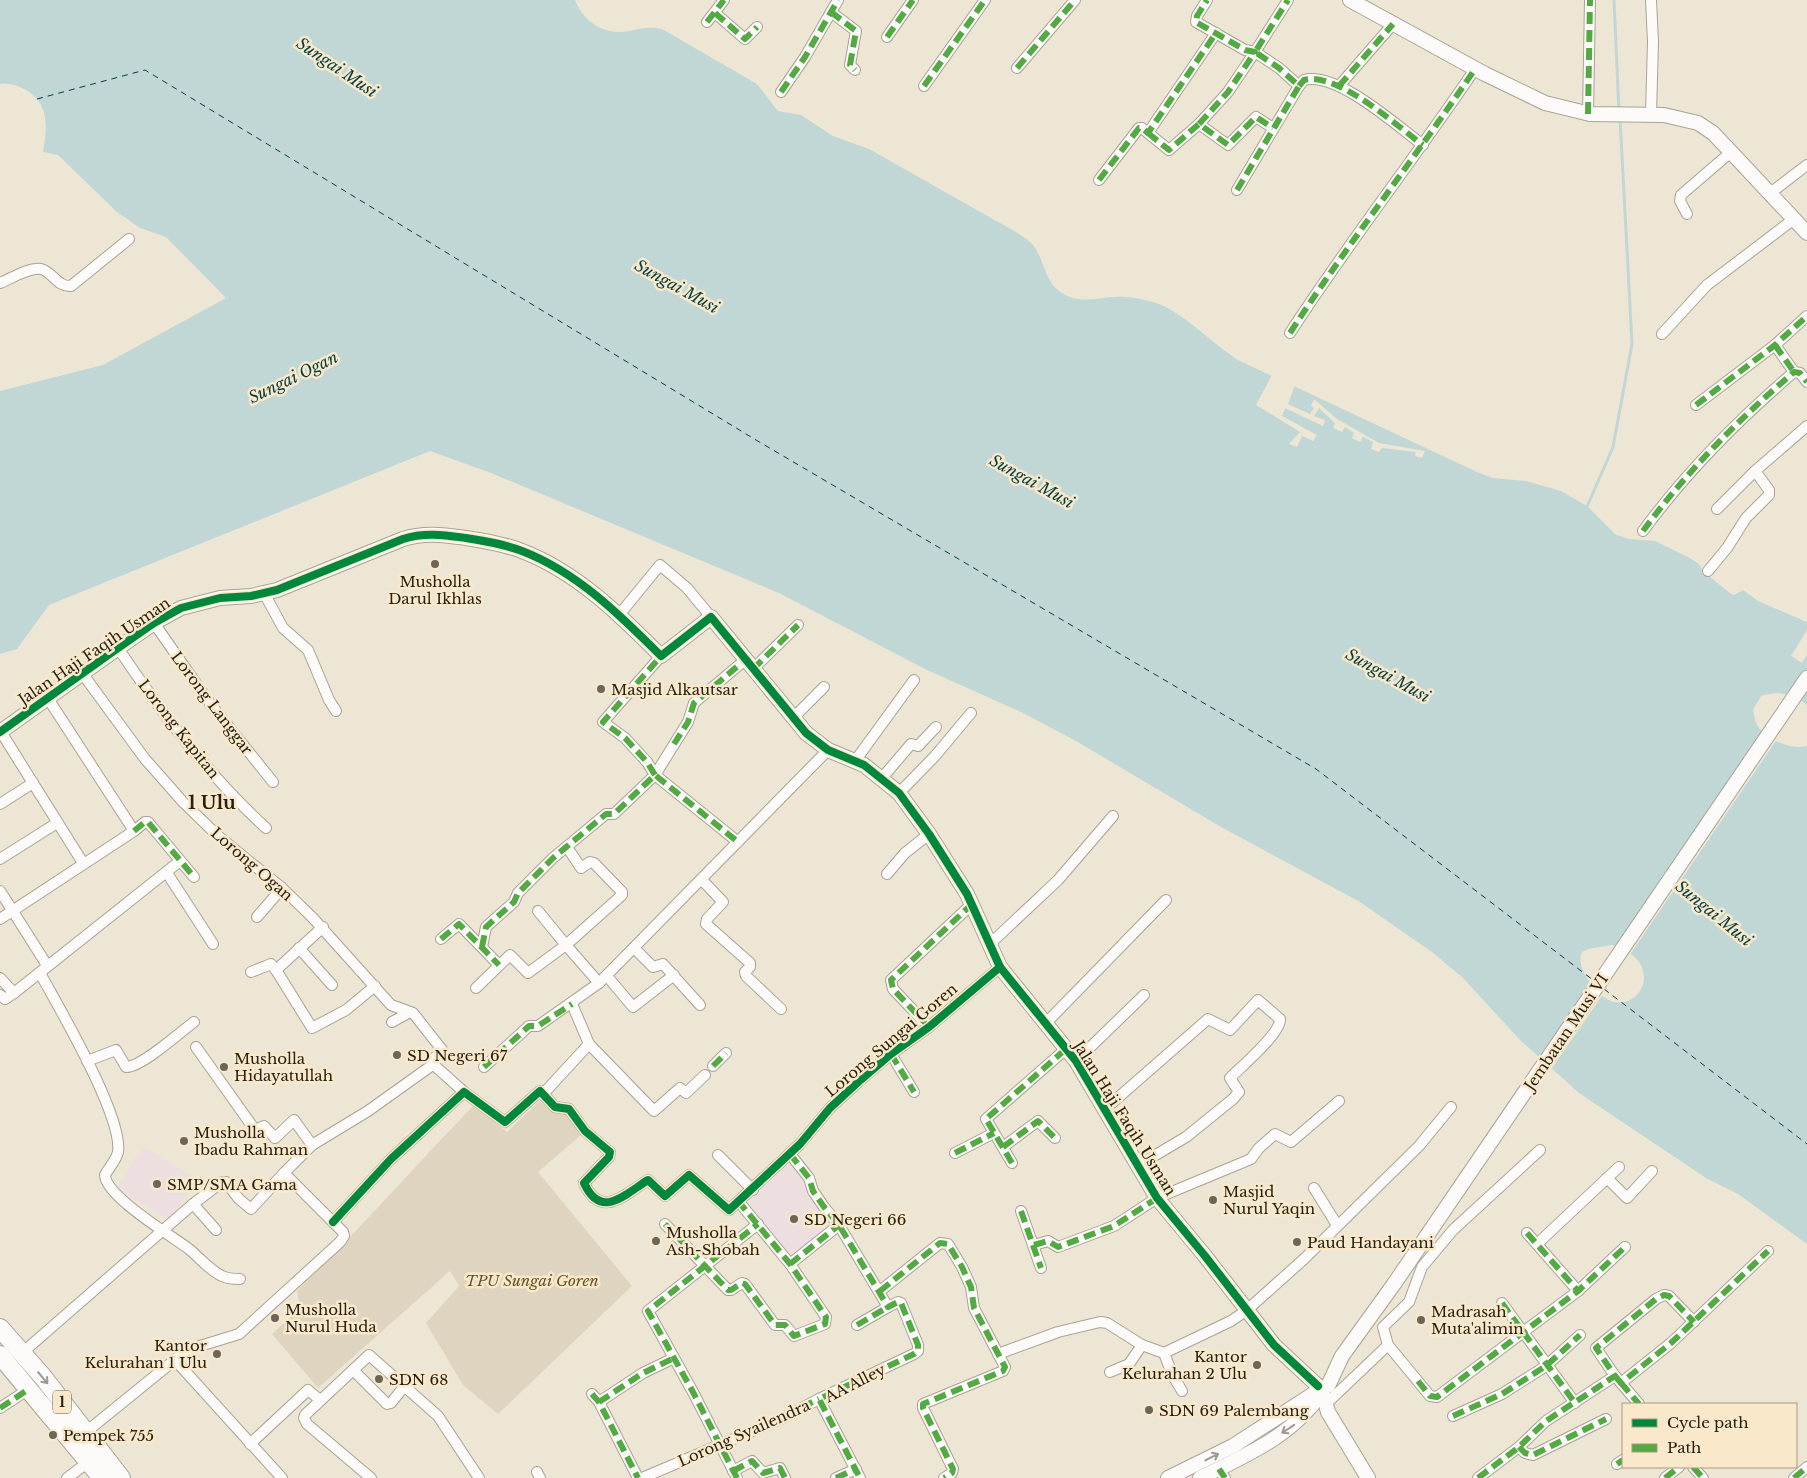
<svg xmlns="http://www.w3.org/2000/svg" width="1807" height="1478" font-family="'Libre Baskerville',serif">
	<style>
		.education { fill: #eddfe0 }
		.green { fill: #dfd4c0 }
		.water { fill: #c0d7d6; fill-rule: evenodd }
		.pier { fill: #eee6d4 }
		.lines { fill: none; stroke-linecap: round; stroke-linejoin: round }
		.stream { stroke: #c0d7d6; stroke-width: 3 }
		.ferry { stroke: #023e45; stroke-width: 1; stroke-dasharray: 6 5; stroke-linecap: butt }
		.street-casing { stroke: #a9a396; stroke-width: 12 }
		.secondary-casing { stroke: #a9a396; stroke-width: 16 }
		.highway-casing { stroke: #a9a396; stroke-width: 20 }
		.street { stroke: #fcfbf9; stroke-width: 10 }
		.secondary { stroke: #fcfbf9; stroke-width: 14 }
		.highway { stroke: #fcfbf9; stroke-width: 18 }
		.quiet { stroke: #53aa42; stroke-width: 6; stroke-dasharray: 12 6; stroke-linecap: butt }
		.cycleway-casing { stroke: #f9e9ca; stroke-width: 11 }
		.cycleway { stroke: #00873e; stroke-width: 8 }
		.oneway { stroke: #9c9892 }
		.poi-dot { fill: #6c6558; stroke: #f9e9ca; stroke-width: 2 }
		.labels { text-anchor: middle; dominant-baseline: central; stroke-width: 5; stroke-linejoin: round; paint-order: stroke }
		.shield { fill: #f9e9ca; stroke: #655c4b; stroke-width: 1 }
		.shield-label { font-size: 14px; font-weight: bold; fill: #262015 }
		.poi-label { font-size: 15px; fill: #262015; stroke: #f9e9ca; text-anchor: start }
		.street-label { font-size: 15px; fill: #262015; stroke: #f9e9ca }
		.park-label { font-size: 15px; font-style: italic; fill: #685223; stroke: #f9e9ca }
		.water-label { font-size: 16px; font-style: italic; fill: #023e45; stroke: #f9e9ca }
		.quarter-label { font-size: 18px; font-weight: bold; fill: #262015; stroke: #f9e9ca }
	</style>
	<rect width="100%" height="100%" fill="#eee6d4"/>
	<g class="education">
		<path d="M142,1146L197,1179L169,1220L117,1189Z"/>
		<path d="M790,1160L838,1229L792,1262L748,1210L751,1193Z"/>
	</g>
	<path class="green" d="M550,1091L581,1135L538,1172L632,1286L498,1414L463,1385L426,1323L459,1286L450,1271L318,1388L272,1334L300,1308L297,1291C358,1231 414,1167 474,1105L507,1132Z"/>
	<path class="water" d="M0,0H575C583,19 597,31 619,32C636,32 640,25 662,29L757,84L778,111L801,115L833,136L869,149L1014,231C1020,235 1028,239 1033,245C1045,260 1044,282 1062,293C1079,304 1096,298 1114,297C1128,296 1143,299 1156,303C1181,311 1213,344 1238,360L1477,472L1493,478L1526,481L1561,491L1587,506L1616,535L1629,539L1655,541L1688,557L1699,564L1704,572L1731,594L1734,595L1743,590L1758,601L1807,622V705C1793,694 1778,690 1761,696L1753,710C1754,714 1755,722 1757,725C1767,740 1790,750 1807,746V1244L1738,1194L1706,1178L1579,1093L1520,1040L1463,978L1432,952L1360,902L1221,827L1076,741L1021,712L925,669L779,593L491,473L430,451L49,605L17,649L0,654V391L103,365L226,298L166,237L140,228L117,212L58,155L43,152C47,128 50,104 26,90C17,85 10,83 0,84ZM1612,945C1680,965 1624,1041 1587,978C1582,970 1578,960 1582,952L1588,949Z"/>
	<g class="pier">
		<path d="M1272,375L1295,385L1288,404L1310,414L1314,408L1311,406L1314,399L1337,419L1379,443L1425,451L1422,458L1415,456L1416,452L1382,448L1379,452L1371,449L1373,442L1363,437L1360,442L1352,438L1354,433L1345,427L1342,432L1333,428L1335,423L1319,408L1314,416L1325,420L1323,426L1285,408L1282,416L1317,435L1313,441L1302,436L1297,447L1289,444L1300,432L1256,405Z"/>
		<path d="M1807,630V655L1802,663L1791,656Z"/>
		<path d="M1765,728L1778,738L1629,956L1614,948Z"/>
		<path d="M1592,981L1604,993L1550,1071L1538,1060Z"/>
	</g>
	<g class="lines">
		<g class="stream">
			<path d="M1614,0L1619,112"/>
			<path d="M1586,509L1613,447L1632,344L1620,118"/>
		</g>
		<g class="ferry">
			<path d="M37,99L145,70L756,440L1316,769L1593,980"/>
			<path d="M1604,989L1807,1144"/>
		</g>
		<defs>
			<g id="street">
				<path d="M831,12L856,31L850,65L855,70"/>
				<path d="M715,13L745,39L757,27"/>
				<path d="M707,22L724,0"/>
				<path d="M887,37L913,0"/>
				<path d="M1017,68L1075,0"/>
				<path d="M924,86L985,0"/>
				<path d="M1299,86L1304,80C1337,71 1397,126 1423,145"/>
				<path d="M1339,86L1393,24"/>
				<path d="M781,92L805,57L838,0"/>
				<path d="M1588,114L1590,0"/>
				<path d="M1651,114L1653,42L1651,0"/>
				<path d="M1199,124L1228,92L1255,52L1245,50L1196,22L1197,16L1207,0"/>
				<path d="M1148,133L1169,150L1199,124L1228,145L1256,117L1273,128"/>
				<path d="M1099,180L1139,128H1142L1148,133L1216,33"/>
				<path d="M1237,190L1299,86L1279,68L1255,52L1288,0"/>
				<path d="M1769,194L1807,165"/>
				<path d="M1687,214L1680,201L1681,195L1731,152"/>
				<path d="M0,283C11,279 28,267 41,269C53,272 57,287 71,286L129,239"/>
				<path d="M1290,333C1349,242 1415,158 1475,69"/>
				<path d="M1662,334L1707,285L1794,219"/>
				<path d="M1775,345L1794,372"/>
				<path d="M1696,405L1775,345L1807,316"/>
				<path d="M1717,509L1755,471"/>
				<path d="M1643,531C1687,471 1738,420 1794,372L1800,373L1807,382"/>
				<path d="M1708,571L1727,548L1746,518L1769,495V490L1755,471L1807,426"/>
				<path d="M264,593L283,628L308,650L329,700L336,711"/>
				<path d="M619,615L660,565L687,588L711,617"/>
				<path d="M154,623L211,705L273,782"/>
				<path d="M118,648C161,712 208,775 266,828"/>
				<path d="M661,656L603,722L625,738L647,762L655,775L688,722L694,703L745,660"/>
				<path d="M753,669L798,625"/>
				<path d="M82,673L145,759L183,802L218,836L282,888L312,917L391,1005L413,1013L443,1051L433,1059L435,1066"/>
				<path d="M793,718L824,687"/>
				<path d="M1,732L83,863"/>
				<path d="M855,761L914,680"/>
				<path d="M882,778L911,744L918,746L936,727"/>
				<path d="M899,793L935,756L971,713"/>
				<path d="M0,804L33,783"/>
				<path d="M134,831L145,822H148L194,877"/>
				<path d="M0,859L57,823"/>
				<path d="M167,873L213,944"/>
				<path d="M887,874L905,853L929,834"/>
				<path d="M702,880L723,902L707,919L706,924L750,963V967L745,972L746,976L781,1009"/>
				<path d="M0,891L45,962"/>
				<path d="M538,911L566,945L622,895V892L594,863L590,862L581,868L567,847"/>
				<path d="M257,917L282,888"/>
				<path d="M0,919L134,831L47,697"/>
				<path d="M323,927L276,970L312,1028L346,1010L375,986"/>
				<path d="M441,939L459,924L499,965"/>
				<path d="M991,943L1058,880L1113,816"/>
				<path d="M482,947L486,927L514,902L518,893L553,858L606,814H614L655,775L738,842"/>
				<path d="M299,948L332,985"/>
				<path d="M634,948L653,967L663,964L700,1005"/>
				<path d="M251,972L271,964L276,970"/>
				<path d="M40,973C59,1008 123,1116 118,1152C116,1161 109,1167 105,1175C105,1196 172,1236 189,1249C200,1258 209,1270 222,1276C228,1279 234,1279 240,1279"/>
				<path d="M607,976L633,1007L674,975"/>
				<path d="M0,978L14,993L180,861"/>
				<path d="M476,988L510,955L528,973L566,945L599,983"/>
				<path d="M0,995L5,999L14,993"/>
				<path d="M572,1004L589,1044L654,1111L680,1088L686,1093L705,1075"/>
				<path d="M392,1022L410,1012"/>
				<path d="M1045,1024L1166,900"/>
				<path d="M929,1027L893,989L891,980L972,904"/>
				<path d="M196,1047L255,1130L264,1126L275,1138L294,1120L312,1145"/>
				<path d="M891,1054L914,1092"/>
				<path d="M87,1061L116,1050L126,1067C142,1067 179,1033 194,1022"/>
				<path d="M1076,1061L1144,995"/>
				<path d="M713,1066L726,1053"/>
				<path d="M484,1067L529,1026H538L599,983L828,750"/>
				<path d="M544,1093L589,1044"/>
				<path d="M1105,1109L1208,1019L1230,1030L1258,1000L1280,1019C1281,1033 1241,1067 1230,1078L1239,1092L1233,1099L1186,1137L1137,1166"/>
				<path d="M1003,1147L1038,1121L1055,1138"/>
				<path d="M1540,1150L1453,1230L1422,1267L1409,1302L1383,1327L1388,1345L1430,1396L1437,1397L1578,1291L1625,1247"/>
				<path d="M955,1153L994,1133"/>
				<path d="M790,1154L809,1178L813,1191L824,1207L839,1225L888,1307L898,1302L901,1303L918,1345V1351L914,1354L819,1399L860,1478"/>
				<path d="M718,1155L753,1190"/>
				<path d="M1012,1163L986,1119L1067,1048"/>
				<path d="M1607,1178L1627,1198L1652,1171"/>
				<path d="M1314,1188L1337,1225"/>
				<path d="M193,1204L216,1230"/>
				<path d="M1021,1211L1041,1268"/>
				<path d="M333,1222L391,1159L464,1092L505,1122L540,1091L555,1107L569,1109L585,1131L610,1152L609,1157L584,1183C601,1220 624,1195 648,1180L665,1196L689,1175L729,1210L800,1144L830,1108L857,1083L891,1054L929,1027L1000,967"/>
				<path d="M665,1224L728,1290H731L742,1283L745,1284L775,1325H785L794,1336L825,1324L826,1317L790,1264L739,1202"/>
				<path d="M1527,1233L1578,1291"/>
				<path d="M1537,1244L1619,1167"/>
				<path d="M1034,1245L1048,1241L1058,1247L1114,1226L1157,1198L1251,1159L1259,1148L1275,1134L1291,1142L1339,1101"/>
				<path d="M790,1264L839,1225"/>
				<path d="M880,1291L940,1243L948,1244L962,1267L971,1287L974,1308L1005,1367L1003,1371L923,1404V1408L953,1469L952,1473L944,1478"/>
				<path d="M1502,1303L1575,1403"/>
				<path d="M857,1325L888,1307"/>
				<path d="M22,1353L193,1204L222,1182H226L239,1199L251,1209L284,1173"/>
				<path d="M998,1354L1058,1332L1100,1322L1107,1323L1142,1345L1164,1353"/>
				<path d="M175,1360L282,1478"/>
				<path d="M353,1370L387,1404L391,1403L403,1388"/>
				<path d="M1110,1372L1129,1364L1142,1345"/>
				<path d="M1615,1376L1621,1383L1671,1343L1768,1251"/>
				<path d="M1621,1383L1639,1404"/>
				<path d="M1182,1391L1172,1374L1164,1353L1231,1321L1247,1310L1304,1259L1419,1146L1451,1107"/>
				<path d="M592,1394L599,1402L638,1478"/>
				<path d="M599,1402L643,1373L674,1358"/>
				<path d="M1326,1404L1388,1345"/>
				<path d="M0,1408L29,1389"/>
				<path d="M1453,1416L1502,1394L1546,1366L1580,1335"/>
				<path d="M86,1432L187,1350L239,1334L340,1242L344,1236L343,1232L284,1173L312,1145L368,1111L431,1066H435L464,1092"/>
				<path d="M250,1444L308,1390L320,1400"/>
				<path d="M1519,1447L1525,1453L1533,1455L1606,1419"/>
				<path d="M1617,1464L1623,1460"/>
				<path d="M1693,1467L1703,1478"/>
				<path d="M1219,1469L1225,1478"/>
				<path d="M733,1471L752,1461L763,1473L780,1468L785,1478"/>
				<path d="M537,1472L540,1478"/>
				<path d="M67,1478L91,1460"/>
				<path d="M371,1478L307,1424L304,1418L305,1415L369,1355L438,1416L479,1478"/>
				<path d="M642,1478L783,1418L819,1399"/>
				<path d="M737,1478L694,1394L648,1311L758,1224"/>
				<path d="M836,1478L856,1469"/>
				<path d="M1478,1478L1519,1447L1546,1421L1615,1376L1596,1348L1656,1299L1664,1295L1669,1296L1694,1322"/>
				<path d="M1665,1478L1679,1467"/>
				<path d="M1794,1478L1807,1467"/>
			</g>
			<g id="secondary">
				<path d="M1350,0L1485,74L1545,103L1590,114L1664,115L1698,123L1713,133L1731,152L1807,233"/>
				<path d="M0,732L118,648L154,623L181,608L220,598L251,596L277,590L403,539C425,532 444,535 466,538C485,541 504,544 522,551C577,572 621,616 661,656L711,617L806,733L828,750L864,765L899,793L929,834L967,894L1000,967L1076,1061L1157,1198L1205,1256L1274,1345L1318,1386"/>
				<path d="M1328,1386L1342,1356L1394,1284L1807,678"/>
				<path d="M1323,1394L1328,1412L1368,1478"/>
				<path d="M1168,1478L1233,1446L1318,1391"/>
				<path d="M1200,1478C1244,1456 1293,1436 1321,1393"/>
			</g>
			<g id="highway">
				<path d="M0,1328L43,1377L121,1478"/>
				<path d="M0,1355L102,1478"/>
			</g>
		</defs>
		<use href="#street" class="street-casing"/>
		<use href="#secondary" class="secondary-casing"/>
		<use href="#highway" class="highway-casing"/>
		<use href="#street" class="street"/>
		<use href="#secondary" class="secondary"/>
		<use href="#highway" class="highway"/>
		<g class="quiet">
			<path d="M831,12L856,31L850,65L855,70"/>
			<path d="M715,13L745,39L757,27"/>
			<path d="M707,22L724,0"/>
			<path d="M887,37L913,0"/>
			<path d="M1017,68L1075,0"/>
			<path d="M924,86L985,0"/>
			<path d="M1299,86L1304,80C1337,71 1397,126 1423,145"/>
			<path d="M1339,86L1393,24"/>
			<path d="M781,92L805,57L838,0"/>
			<path d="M1588,114L1590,0"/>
			<path d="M1199,124L1228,92L1255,52L1245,50L1196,22L1197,16L1207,0"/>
			<path d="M1148,133L1169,150L1199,124L1228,145L1256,117L1273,128"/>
			<path d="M1099,180L1139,128H1142L1148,133L1216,33"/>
			<path d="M1237,190L1299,86L1279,68L1255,52L1288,0"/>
			<path d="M1290,333C1349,242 1415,158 1475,69"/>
			<path d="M1775,345L1794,372"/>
			<path d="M1696,405L1775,345L1807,316"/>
			<path d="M1643,531C1687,471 1738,420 1794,372L1800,373L1807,382"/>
			<path d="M753,669L798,625"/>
			<path d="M674,744L688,722L694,703L745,660"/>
			<path d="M655,775L647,762L625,738L603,722L661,656"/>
			<path d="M134,831L145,822H148L194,877"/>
			<path d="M441,939L459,924L499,965"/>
			<path d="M482,947L486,927L514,902L518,893L553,858L606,814H614L655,775L738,842"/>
			<path d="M929,1027L893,989L891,980L972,904"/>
			<path d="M891,1054L914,1092"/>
			<path d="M713,1066L726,1053"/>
			<path d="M484,1067L529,1026H538L572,1004"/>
			<path d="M1003,1147L1038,1121L1055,1138"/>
			<path d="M955,1153L994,1133"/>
			<path d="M790,1154L809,1178L813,1191L824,1207L839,1225L888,1307L898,1302L901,1303L918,1345V1351L914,1354L819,1399L860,1478"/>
			<path d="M1012,1163L986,1119L1067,1048"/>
			<path d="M1021,1211L1041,1268"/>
			<path d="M665,1224L728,1290H731L742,1283L745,1284L775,1325H785L794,1336L825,1324L826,1317L790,1264L739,1202"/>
			<path d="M1527,1233L1578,1291"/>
			<path d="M1034,1245L1048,1241L1058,1247L1114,1226L1157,1198"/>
			<path d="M790,1264L839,1225"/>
			<path d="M880,1291L940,1243L948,1244L962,1267L971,1287L974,1308L1005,1367L1003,1371L923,1404V1408L953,1469L952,1473L944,1478"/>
			<path d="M1502,1303L1575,1403"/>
			<path d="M857,1325L888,1307"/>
			<path d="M1615,1376L1621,1383L1671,1343L1768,1251"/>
			<path d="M1418,1381L1430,1396L1437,1397L1578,1291L1625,1247"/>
			<path d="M1621,1383L1639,1404"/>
			<path d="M592,1394L599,1402L638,1478"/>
			<path d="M599,1402L643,1373L674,1358"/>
			<path d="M0,1408L29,1389"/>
			<path d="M1453,1416L1502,1394L1546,1366L1580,1335"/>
			<path d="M720,1445L819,1399"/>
			<path d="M1519,1447L1525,1453L1533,1455L1606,1419"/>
			<path d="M1617,1464L1623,1460"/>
			<path d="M1693,1467L1703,1478"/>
			<path d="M1219,1469L1225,1478"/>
			<path d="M733,1471L752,1461L763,1473L780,1468L785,1478"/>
			<path d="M737,1478L694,1394L648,1311L758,1224"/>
			<path d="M836,1478L856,1469"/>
			<path d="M1478,1478L1519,1447L1546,1421L1615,1376L1596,1348L1656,1299L1664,1295L1669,1296L1694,1322"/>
			<path d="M1665,1478L1679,1467"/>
			<path d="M1794,1478L1807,1467"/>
		</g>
		<defs>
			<g id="cycleway">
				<path d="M0,732L118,648L154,623L181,608L220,598L251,596L277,590L403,539C425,532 444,535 466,538C485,541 504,544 522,551C577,572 621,616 661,656L711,617L806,733L828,750L864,765L899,793L929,834L967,894L1000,967L1076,1061L1157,1198L1205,1256L1274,1345L1318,1386"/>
				<path d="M333,1222L391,1159L464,1092L505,1122L540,1091L555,1107L569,1109L585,1131L610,1152L609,1157L584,1183C601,1220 624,1195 648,1180L665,1196L689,1175L729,1210L800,1144L830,1108L857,1083L891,1054L929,1027L1000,967"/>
			</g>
		</defs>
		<use href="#cycleway" class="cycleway-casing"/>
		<use href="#cycleway" class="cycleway"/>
	</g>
	<defs><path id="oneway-shaft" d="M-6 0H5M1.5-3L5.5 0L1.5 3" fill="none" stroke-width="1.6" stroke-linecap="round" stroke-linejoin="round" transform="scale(1.25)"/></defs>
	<g class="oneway">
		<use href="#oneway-shaft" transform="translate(43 1378) rotate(50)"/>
		<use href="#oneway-shaft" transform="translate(1288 1429) rotate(146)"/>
		<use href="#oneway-shaft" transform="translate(1212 1457) rotate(-27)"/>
	</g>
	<g class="poi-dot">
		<circle cx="435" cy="564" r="5"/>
		<circle cx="601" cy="689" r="5"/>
		<circle cx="397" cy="1055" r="5"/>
		<circle cx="224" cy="1067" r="5"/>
		<circle cx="184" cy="1141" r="5"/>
		<circle cx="157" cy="1184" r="5"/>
		<circle cx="1213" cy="1200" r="5"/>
		<circle cx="794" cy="1219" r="5"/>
		<circle cx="656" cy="1241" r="5"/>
		<circle cx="1297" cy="1242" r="5"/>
		<circle cx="275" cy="1318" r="5"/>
		<circle cx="1421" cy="1320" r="5"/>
		<circle cx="217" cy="1354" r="5"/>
		<circle cx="1257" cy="1365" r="5"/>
		<circle cx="379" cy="1379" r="5"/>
		<circle cx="1149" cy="1410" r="5"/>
		<circle cx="53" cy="1435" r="5"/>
	</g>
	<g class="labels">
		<rect class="shield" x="53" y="1390.5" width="18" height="23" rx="4"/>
		<g class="shield-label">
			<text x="62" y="1402">1</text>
		</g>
		<g class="poi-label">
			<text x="435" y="581" text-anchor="middle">Musholla<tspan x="435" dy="17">Darul Ikhlas</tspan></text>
			<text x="611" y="689">Masjid Alkautsar</text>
			<text x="407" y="1055">SD Negeri 67</text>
			<text x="234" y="1058">Musholla<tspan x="234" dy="17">Hidayatullah</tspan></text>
			<text x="194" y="1132">Musholla<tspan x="194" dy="17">Ibadu Rahman</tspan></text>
			<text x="167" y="1184">SMP/SMA Gama</text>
			<text x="1223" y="1191">Masjid<tspan x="1223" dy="17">Nurul Yaqin</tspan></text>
			<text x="804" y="1219">SD Negeri 66</text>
			<text x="666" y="1232">Musholla<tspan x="666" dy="17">Ash-Shobah</tspan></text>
			<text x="1307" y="1242">Paud Handayani</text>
			<text x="285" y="1309">Musholla<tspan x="285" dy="17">Nurul Huda</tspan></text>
			<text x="1431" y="1311">Madrasah<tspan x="1431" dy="17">Muta'alimin</tspan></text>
			<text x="207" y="1345" text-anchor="end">Kantor<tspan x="207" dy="17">Kelurahan 1 Ulu</tspan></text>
			<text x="1247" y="1356" text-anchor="end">Kantor<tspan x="1247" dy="17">Kelurahan 2 Ulu</tspan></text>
			<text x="389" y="1379">SDN 68</text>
			<text x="1159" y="1410">SDN 69 Palembang</text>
			<text x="63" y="1435">Pempek 755</text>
		</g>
		<g class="street-label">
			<text transform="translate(94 651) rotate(-34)">Jalan Haji Faqih Usman</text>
			<text transform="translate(212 703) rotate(53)">Lorong Langgar</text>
			<text transform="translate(179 729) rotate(52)">Lorong Kapitan</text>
			<text transform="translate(252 864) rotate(41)">Lorong Ogan</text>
			<text transform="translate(1566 1032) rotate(-56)">Jembatan Musi VI</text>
			<text transform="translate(891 1040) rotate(-40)">Lorong Sungai Goren</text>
			<text transform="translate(1125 1118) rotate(58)">Jalan Haji Faqih Usman</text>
			<text transform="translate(855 1383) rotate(-27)">AA Alley</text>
			<text transform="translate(744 1433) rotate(-24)">Lorong Syailendra</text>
		</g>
		<g class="park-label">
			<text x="532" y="1280">TPU Sungai Goren</text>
		</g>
		<g class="water-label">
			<text transform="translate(337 67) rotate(34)">Sungai Musi</text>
			<text transform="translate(677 286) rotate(29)">Sungai Musi</text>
			<text transform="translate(293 377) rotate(-26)">Sungai Ogan</text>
			<text transform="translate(1032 481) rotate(29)">Sungai Musi</text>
			<text transform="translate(1388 675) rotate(29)">Sungai Musi</text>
			<text transform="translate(1714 913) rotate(39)">Sungai Musi</text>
		</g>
		<g class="quarter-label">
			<text x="212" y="803">1 Ulu</text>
		</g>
	</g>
	<rect x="1622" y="1403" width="175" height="65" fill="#f9e9ca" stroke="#a59982"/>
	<rect x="1632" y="1419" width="25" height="8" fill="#00873e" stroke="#a59982"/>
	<text x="1667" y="1428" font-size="15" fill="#262015">Cycle path</text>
	<rect x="1632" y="1444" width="25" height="8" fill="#53aa42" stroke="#a59982"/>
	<text x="1667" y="1453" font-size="15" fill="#262015">Path</text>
</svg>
